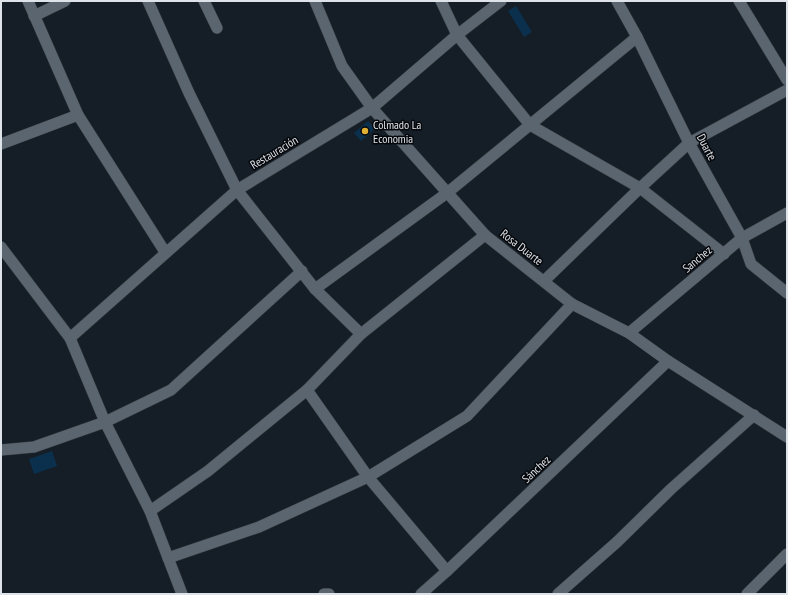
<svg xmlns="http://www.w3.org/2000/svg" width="788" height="595" font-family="'PT Sans Narrow',sans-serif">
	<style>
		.building { fill: #0b304d }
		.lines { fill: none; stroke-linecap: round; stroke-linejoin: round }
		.minor-casing { stroke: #33383e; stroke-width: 12 }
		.minor { stroke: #5b656f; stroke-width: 11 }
		.poi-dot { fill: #e1af34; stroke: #05070b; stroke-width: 1.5 }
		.labels { text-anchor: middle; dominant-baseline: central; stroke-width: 3; stroke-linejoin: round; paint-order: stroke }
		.poi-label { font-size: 12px; fill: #dee3e9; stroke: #05070b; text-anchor: start }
		.street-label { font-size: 12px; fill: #dee3e9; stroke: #05070b }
	</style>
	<rect width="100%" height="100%" fill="#151e26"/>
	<g class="building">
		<path d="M516,6L532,32L524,37L508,11Z"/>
		<path d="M368,121L375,129L361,141L354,133Z"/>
		<path d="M52,451L57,466L34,474L29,459Z"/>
	</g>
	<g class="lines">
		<defs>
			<g id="minor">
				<path d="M28,1L78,115L165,252"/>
				<path d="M148,1L189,93L237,190L315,289L361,334"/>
				<path d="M204,1L217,28"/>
				<path d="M315,1L342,66L372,108L485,235L572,304L629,333L668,361L787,437"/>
				<path d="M441,1L457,35L530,125L640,188L724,254"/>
				<path d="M617,1L637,37L689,143L742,238L751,264L787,293"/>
				<path d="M739,1L787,80"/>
				<path d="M34,16L65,1"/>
				<path d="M1,144L78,115"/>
				<path d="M1,247L70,338L105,422L150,511L182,594"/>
				<path d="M544,281L640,188L689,143L787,90"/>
				<path d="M315,289L447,193L637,37"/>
				<path d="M629,333L742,238L787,213"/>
				<path d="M70,338L237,190L372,108L457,35L501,1"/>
				<path d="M307,390L368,477L447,571"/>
				<path d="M1,450L34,447L105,422L171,390L302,271"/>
				<path d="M150,511L208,471L307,390L361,334L485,235"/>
				<path d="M168,558L259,527L368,477L467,416L572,304"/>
				<path d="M324,594H329"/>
				<path d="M421,594L447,571L668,361"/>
				<path d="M558,594L617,542L671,489L754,415"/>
				<path d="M747,594L787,554"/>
			</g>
		</defs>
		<use href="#minor" class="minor-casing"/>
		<use href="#minor" class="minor"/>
	</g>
	<circle class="poi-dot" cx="365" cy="131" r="4"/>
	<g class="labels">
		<g class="poi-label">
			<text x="373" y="124">Colmado La<tspan x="373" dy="14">Economia</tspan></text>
		</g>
		<g class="street-label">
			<text transform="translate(707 147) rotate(62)">Duarte</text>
			<text transform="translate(274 152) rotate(-31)">Restauración</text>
			<text transform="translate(522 247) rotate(38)">Rosa Duarte</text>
			<text transform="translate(697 259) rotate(-40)">Sanchez</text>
			<text transform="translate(536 469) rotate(-43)">Sánchez</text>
		</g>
	</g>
	<rect width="788" height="595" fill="none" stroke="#dee3e9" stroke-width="4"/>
</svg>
